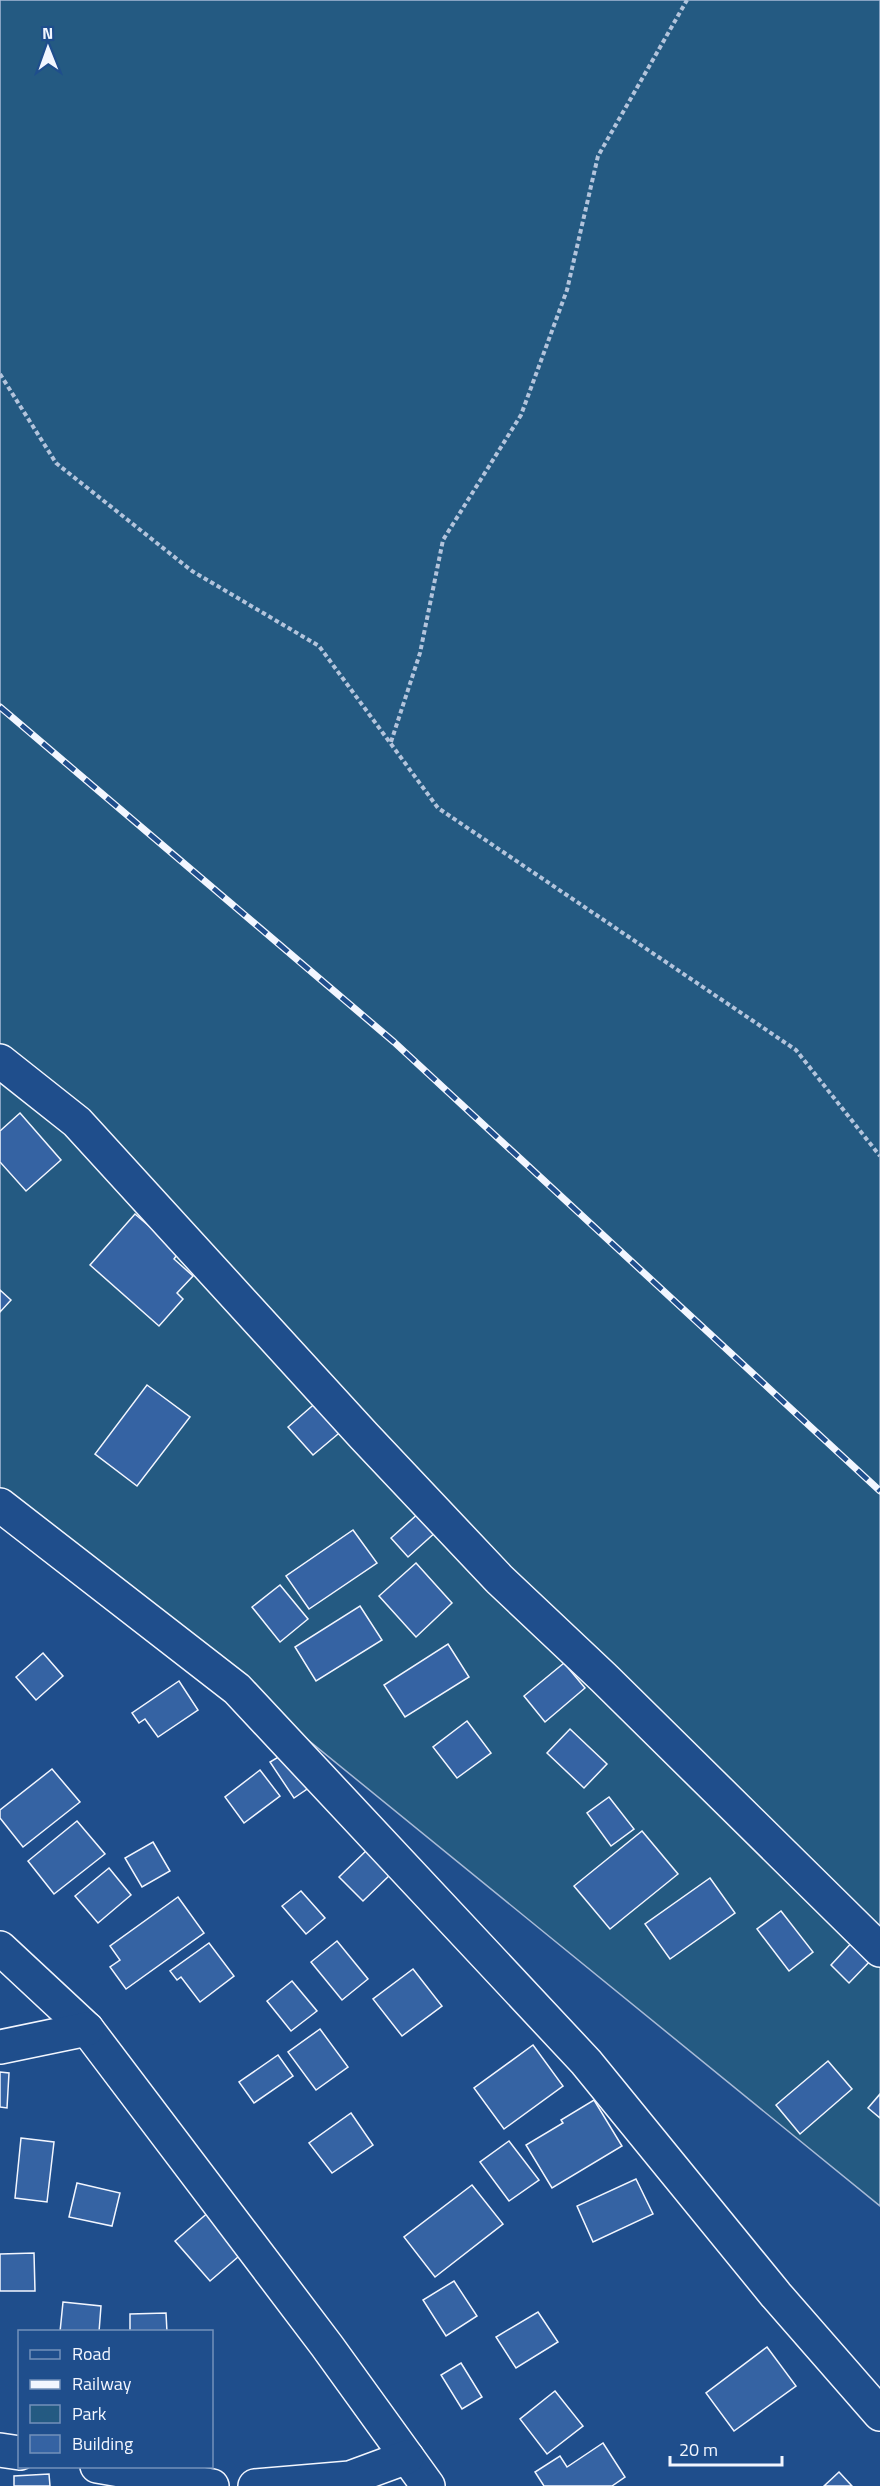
<svg xmlns="http://www.w3.org/2000/svg" width="880" height="2486" font-family="'Titillium Web',sans-serif">
	<style>
		.green { fill: #245a82; stroke: #a8bbd7; stroke-width: 1.5 }
		.building { fill: #3563a3; stroke: #f2f6ff; stroke-width: 1.5 }
		.lines { fill: none; stroke-linecap: round; stroke-linejoin: round }
		.minor-casing { stroke: #f2f6ff; stroke-width: 36 }
		.path { stroke: #b3c4dc; stroke-width: 4; stroke-dasharray: 4.5 3; stroke-linecap: butt }
		.minor { stroke: #1f4e8c; stroke-width: 33 }
		.rail-casing { stroke: #f2f6ff; stroke-width: 7 }
		.rail { stroke: #1f4e8c; stroke-width: 4.5; stroke-dasharray: 14; stroke-linecap: butt }
	</style>
	<rect width="100%" height="100%" fill="#1f4e8c"/>
	<path class="green" d="M0,0H880V2206L0,1489Z"/>
	<g class="building">
		<path d="M20,1113L61,1160L26,1191L0,1162V1131Z"/>
		<path d="M135,1214L179,1252L174,1259L193,1276L177,1293L183,1299L159,1326L90,1265Z"/>
		<path d="M0,1290L11,1300L0,1312Z"/>
		<path d="M147,1385L190,1417L137,1486L95,1454Z"/>
		<path d="M319,1400L344,1429L313,1455L288,1427Z"/>
		<path d="M420,1512L437,1531L408,1557L391,1538Z"/>
		<path d="M353,1530L377,1563L309,1609L286,1576Z"/>
		<path d="M416,1563L452,1603L416,1637L379,1596Z"/>
		<path d="M280,1585L308,1619L280,1642L252,1607Z"/>
		<path d="M360,1606L382,1640L316,1681L295,1647Z"/>
		<path d="M448,1644L469,1677L405,1717L384,1685Z"/>
		<path d="M43,1653L63,1676L36,1700L16,1677Z"/>
		<path d="M564,1663L585,1688L545,1722L524,1696Z"/>
		<path d="M179,1681L198,1710L158,1737L145,1719L139,1723L132,1713Z"/>
		<path d="M467,1721L491,1753L457,1778L433,1747Z"/>
		<path d="M570,1729L607,1764L584,1788L547,1753Z"/>
		<path d="M290,1750L313,1785L294,1798L270,1762Z"/>
		<path d="M52,1769L80,1802L23,1847L0,1818V1810Z"/>
		<path d="M260,1770L280,1796L244,1823L225,1797Z"/>
		<path d="M609,1797L634,1829L611,1846L587,1813Z"/>
		<path d="M77,1821L105,1854L54,1894L28,1861Z"/>
		<path d="M642,1831L678,1874L610,1929L574,1886Z"/>
		<path d="M153,1842L170,1871L142,1887L125,1858Z"/>
		<path d="M369,1848L393,1872L363,1901L339,1877Z"/>
		<path d="M109,1868L131,1895L98,1923L75,1896Z"/>
		<path d="M710,1878L735,1913L670,1959L645,1924Z"/>
		<path d="M301,1891L325,1918L306,1934L282,1906Z"/>
		<path d="M178,1897L204,1933L126,1989L110,1967L120,1960L110,1946Z"/>
		<path d="M781,1911L813,1952L789,1971L757,1929Z"/>
		<path d="M855,1939L874,1957L849,1983L831,1965Z"/>
		<path d="M337,1941L368,1979L342,2000L311,1962Z"/>
		<path d="M209,1943L234,1976L200,2002L181,1977L177,1980L170,1971Z"/>
		<path d="M413,1969L442,2006L402,2036L373,1999Z"/>
		<path d="M292,1981L317,2011L291,2031L267,2001Z"/>
		<path d="M320,2029L348,2067L316,2090L288,2052Z"/>
		<path d="M533,2045L563,2086L504,2129L474,2088Z"/>
		<path d="M278,2055L293,2076L254,2103L239,2082Z"/>
		<path d="M828,2061L852,2089L800,2134L776,2105Z"/>
		<path d="M0,2072L9,2073L7,2108L0,2107Z"/>
		<path d="M880,2094V2118L868,2108Z"/>
		<path d="M594,2100L622,2146L552,2188L526,2145L563,2123L561,2120Z"/>
		<path d="M351,2113L373,2145L332,2173L309,2143Z"/>
		<path d="M21,2138L54,2142L47,2202L15,2198Z"/>
		<path d="M509,2141L539,2180L509,2201L480,2162Z"/>
		<path d="M636,2179L653,2214L593,2242L577,2206Z"/>
		<path d="M77,2183L120,2193L112,2226L69,2217Z"/>
		<path d="M472,2185L503,2224L435,2277L404,2237Z"/>
		<path d="M210,2211L245,2251L210,2281L175,2241Z"/>
		<path d="M34,2253L35,2291H0V2254Z"/>
		<path d="M454,2281L477,2316L446,2336L423,2300Z"/>
		<path d="M63,2302L101,2306L99,2332H60Z"/>
		<path d="M538,2312L558,2342L516,2368L496,2337Z"/>
		<path d="M166,2313L167,2332H130V2314Z"/>
		<path d="M767,2347L796,2386L734,2431L706,2393Z"/>
		<path d="M461,2363L482,2397L462,2409L441,2375Z"/>
		<path d="M555,2391L583,2426L547,2454L520,2419Z"/>
		<path d="M603,2443L625,2477L612,2486H544L535,2472L560,2456L567,2467Z"/>
		<path d="M839,2472L852,2486H824Z"/>
		<path d="M49,2474L50,2486H14V2476Z"/>
	</g>
	<g class="lines">
		<defs>
			<g id="minor">
				<path d="M0,1061L77,1122L364,1436L499,1579L604,1678L880,1950"/>
				<path d="M0,1505L237,1689L586,2062L776,2295L880,2414"/>
				<path d="M0,1948L87,2029L327,2346L428,2486"/>
				<path d="M0,2047L87,2029"/>
				<path d="M0,2450L20,2453"/>
				<path d="M97,2466L212,2486"/>
				<path d="M255,2486L350,2478L407,2457"/>
			</g>
		</defs>
		<use href="#minor" class="minor-casing"/>
		<g class="path">
			<path d="M0,374L56,463L192,571L319,646L438,808L796,1050L880,1156"/>
			<path d="M391,742L420,653L443,540L521,415L567,290L598,156L687,0"/>
		</g>
		<use href="#minor" class="minor"/>
		<defs>
			<path id="rail" d="M0,707L394,1042L880,1491"/>
		</defs>
		<use href="#rail" class="rail-casing"/>
		<use href="#rail" class="rail"/>
	</g>
	<rect x="18" y="2330" width="195" height="138" fill="#1f4e8c" stroke="#7391ba" stroke-width="1.5"/>
	<rect x="30" y="2350" width="30" height="9" fill="#1f4e8c" stroke="#7391ba" stroke-width="1.5"/>
	<text x="72" y="2360" font-size="18" fill="#f2f6ff">Road</text>
	<rect x="30" y="2380" width="30" height="9" fill="#f2f6ff" stroke="#7391ba" stroke-width="1.5"/>
	<text x="72" y="2390" font-size="18" fill="#f2f6ff">Railway</text>
	<rect x="30" y="2405" width="30" height="18" fill="#245a82" stroke="#7391ba" stroke-width="1.5"/>
	<text x="72" y="2420" font-size="18" fill="#f2f6ff">Park</text>
	<rect x="30" y="2435" width="30" height="18" fill="#3563a3" stroke="#7391ba" stroke-width="1.5"/>
	<text x="72" y="2450" font-size="18" fill="#f2f6ff">Building</text>
	<g transform="translate(48 48) rotate(359)" stroke="#1f4e8c" stroke-width="4.5" paint-order="stroke">
	<path d="M0-4.5L10 22L0 15L-10 22Z" fill="#f2f6ff"/>
	<text y="-9" font-size="16" font-weight="bold" text-anchor="middle" fill="#f2f6ff">N</text>
	</g>
	<path d="M670 2456v9h112v-9" fill="none" stroke="#f2f6ff" stroke-width="3"/>
	<text x="679" y="2456" font-size="18" fill="#f2f6ff" stroke="#1f4e8c" stroke-width="4.5" paint-order="stroke">20 m</text>
</svg>
